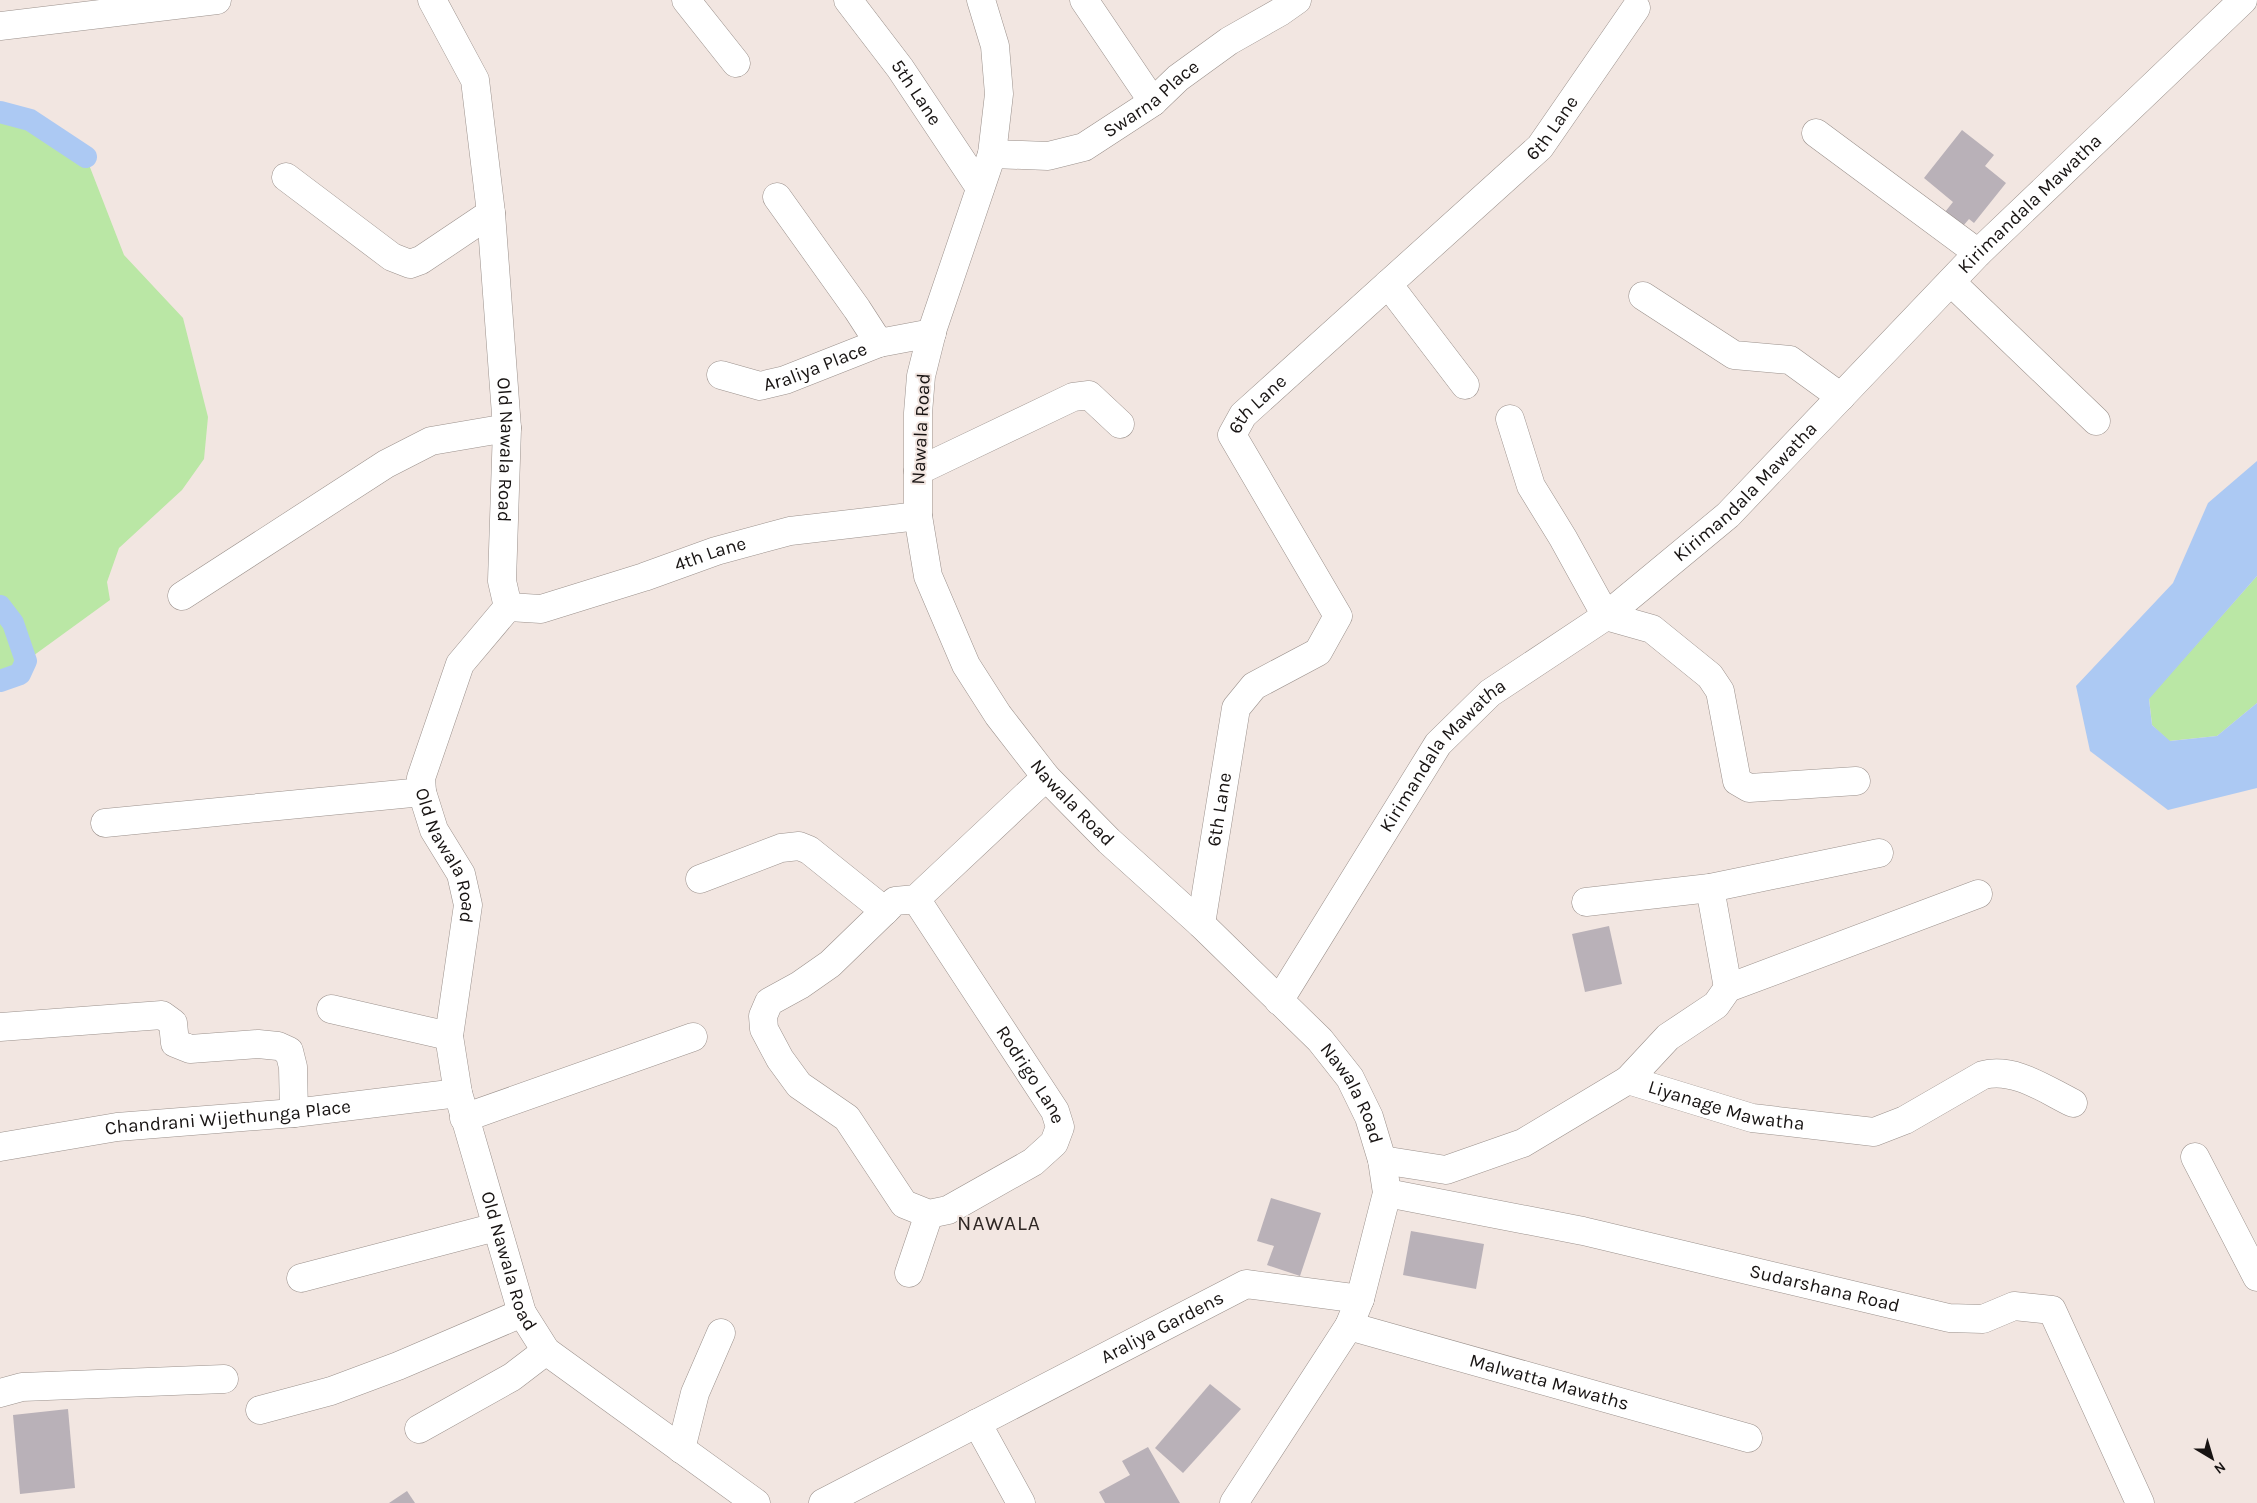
<svg xmlns="http://www.w3.org/2000/svg" width="2257" height="1503" font-family="Karla,sans-serif">
	<style>
		.green { fill: #bae7a5 }
		.water { fill: #acc9f3 }
		.lines { fill: none; stroke-linecap: round; stroke-linejoin: round }
		.canal { stroke: #acc9f3; stroke-width: 22 }
		.building { fill: #b9b1b8 }
		.minor-casing { stroke: #9b918c; stroke-width: 29 }
		.major-casing { stroke: #9b918c; stroke-width: 29 }
		.minor { stroke: #fff; stroke-width: 28 }
		.major { stroke: #fff; stroke-width: 28 }
		.labels { text-anchor: middle; dominant-baseline: central; stroke-width: 4; stroke-linejoin: round; paint-order: stroke }
		.street-label { font-size: 19px; fill: #181413; stroke: #f2e6e1 }
		.quarter-label { font-size: 21px; letter-spacing: 1px; fill: #2f2724; stroke: #f2e6e1 }
	</style>
	<rect width="100%" height="100%" fill="#f2e6e1"/>
	<g class="green">
		<path d="M0,112L30,120L86,157L124,255L183,318L208,417L204,459L182,490L119,548L107,582L110,600L26,661L20,674L0,681Z"/>
		<path d="M2257,576V703L2217,736L2169,741L2152,725L2149,698Z"/>
	</g>
	<path class="water" d="M2257,461V576L2149,699L2152,725L2170,741L2217,736L2257,703V788L2168,810L2090,751L2076,686L2173,583L2208,503Z"/>
	<g class="lines">
		<g class="canal">
			<path d="M0,112L30,120L86,157"/>
			<path d="M0,606L13,623L26,661L20,674L0,681"/>
		</g>
	</g>
	<g class="building">
		<path d="M1962,130L1994,155L1985,166L2006,183L1974,223L1969,219L1963,226L1945,212L1953,202L1924,178Z"/>
		<path d="M1609,926L1622,984L1585,992L1572,934Z"/>
		<path d="M1271,1198L1321,1213L1300,1276L1267,1265L1274,1246L1257,1241Z"/>
		<path d="M1411,1231L1484,1244L1476,1289L1403,1275Z"/>
		<path d="M1210,1384L1241,1409L1183,1473L1155,1448Z"/>
		<path d="M68,1409L75,1488L20,1494L13,1415Z"/>
		<path d="M1148,1447L1180,1503H1105L1099,1492L1130,1475L1122,1461Z"/>
		<path d="M407,1491L415,1503H389Z"/>
	</g>
	<g class="lines">
		<defs>
			<g id="minor">
				<path id="s1" d="M432,0L475,80L491,213L507,428L502,581L508,607L460,664L421,778L422,792L434,830L461,874L468,905L449,1036L458,1093L522,1313L546,1351L756,1503"/>
				<path d="M686,0L736,63"/>
				<path id="s2" d="M848,0L900,68L980,188"/>
				<path d="M1084,0L1153,102"/>
				<path d="M0,26L217,0"/>
				<path d="M1816,133L1978,253"/>
				<path id="s3" d="M992,154L1048,156L1084,147L1153,102L1178,78L1229,41L1280,12L1297,0"/>
				<path d="M286,177L392,257L410,264L421,260L491,213"/>
				<path d="M777,197L857,309L879,343L932,333"/>
				<path d="M1951,282L2096,421"/>
				<path d="M1388,284L1465,385"/>
				<path d="M1643,296L1734,355L1790,360L1841,397"/>
				<path id="s4" d="M721,375L760,386L785,380L879,343"/>
				<path d="M1510,419L1531,486L1563,538L1606,616L1652,629L1710,676L1720,691L1737,781L1749,788L1856,781"/>
				<path d="M918,471L1073,397L1089,395L1120,424"/>
				<path d="M182,596L386,464L431,441L507,428"/>
				<path id="s5" d="M508,607L541,609L644,577L716,551L790,531L918,516"/>
				<path d="M105,823L422,792"/>
				<path d="M700,879L781,848L799,846L809,850L885,911"/>
				<path d="M1710,888L1728,988"/>
				<path id="s6" d="M916,899L1055,1111L1060,1127L1054,1143L1033,1162L948,1210L929,1214L904,1204L847,1118L799,1085L780,1059L764,1029L763,1016L769,1002L800,985L830,964L895,901L916,899L1046,777"/>
				<path d="M1586,902L1710,888L1879,853"/>
				<path id="s7" d="M1201,924L1236,708L1254,686L1318,652L1338,616L1232,435L1243,415L1540,147L1636,8"/>
				<path d="M331,1009L449,1036"/>
				<path d="M0,1027L162,1015L173,1023L175,1043L190,1049L258,1044L278,1046L289,1051L293,1067L294,1113"/>
				<path d="M1628,1080L1668,1037L1716,1005L1728,988L1978,894"/>
				<path d="M464,1118L693,1037"/>
				<path id="s8" d="M0,1147L117,1127L294,1113L458,1093"/>
				<path d="M2195,1157L2257,1277"/>
				<path id="s9" d="M1382,1160L1446,1170L1523,1143L1628,1080L1752,1118L1874,1132L1905,1120L1983,1075C2015,1067 2046,1090 2073,1103"/>
				<path id="s10" d="M1387,1193L1583,1231L1949,1318L1983,1319L2014,1306L2052,1310L2140,1503"/>
				<path d="M909,1273L929,1214"/>
				<path d="M301,1278L496,1227"/>
				<path id="s11" d="M1349,1326L1748,1438"/>
				<path d="M0,1393L22,1387L224,1379"/>
				<path d="M260,1410L331,1391L398,1366L522,1313"/>
				<path d="M977,1423L1021,1503"/>
				<path d="M419,1429L512,1377L546,1351"/>
				<path d="M681,1449L695,1393L721,1333"/>
				<path id="s12" d="M823,1503L1246,1284L1360,1299"/>
			</g>
			<g id="major">
				<path id="s13" d="M981,0L995,46L999,94L992,154L933,328L921,376L918,413V516L928,576L966,665L998,715L1046,777L1109,841L1201,924L1320,1040L1350,1078L1369,1117L1382,1160L1387,1193L1360,1299L1349,1326L1234,1503"/>
				<path id="s14" d="M1279,1001L1438,744L1490,693L1606,616L1728,515L1978,253L2243,0"/>
			</g>
		</defs>
		<use href="#minor" class="minor-casing"/>
		<use href="#major" class="major-casing"/>
		<use href="#minor" class="minor"/>
		<use href="#major" class="major"/>
	</g>
	<g class="labels">
		<g class="street-label">
			<text stroke="none"><textPath href="#s2" startOffset="115">5th Lane</textPath></text>
			<text stroke="none"><textPath href="#s3" startOffset="176">Swarna Place</textPath></text>
			<text stroke="none"><textPath href="#s7" startOffset="1016">6th Lane</textPath></text>
			<text stroke="none"><textPath href="#s14" startOffset="1106">Kirimandala Mawatha</textPath></text>
			<text stroke="none"><textPath href="#s4" startOffset="99">Araliya Place</textPath></text>
			<text stroke="none"><textPath href="#s7" startOffset="611">6th Lane</textPath></text>
			<text transform="translate(921 429) rotate(-87)">Nawala Road</text>
			<text stroke="none"><textPath href="#s1" startOffset="462">Old Nawala Road</textPath></text>
			<text stroke="none"><textPath href="#s14" startOffset="701">Kirimandala Mawatha</textPath></text>
			<text stroke="none"><textPath href="#s5" startOffset="211">4th Lane</textPath></text>
			<text stroke="none"><textPath href="#s14" startOffset="296">Kirimandala Mawatha</textPath></text>
			<text stroke="none"><textPath href="#s13" startOffset="862">Nawala Road</textPath></text>
			<text stroke="none"><textPath href="#s7" startOffset="116">6th Lane</textPath></text>
			<text stroke="none"><textPath href="#s1" startOffset="898">Old Nawala Road</textPath></text>
			<text stroke="none"><textPath href="#s6" startOffset="210">Rodrigo Lane</textPath></text>
			<text stroke="none"><textPath href="#s13" startOffset="1268">Nawala Road</textPath></text>
			<text stroke="none"><textPath href="#s9" startOffset="371">Liyanage Mawatha</textPath></text>
			<text stroke="none"><textPath href="#s8" startOffset="230">Chandrani Wijethunga Place</textPath></text>
			<text stroke="none"><textPath href="#s1" startOffset="1318">Old Nawala Road</textPath></text>
			<text stroke="none"><textPath href="#s10" startOffset="448">Sudarshana Road</textPath></text>
			<text stroke="none"><textPath href="#s12" startOffset="382">Araliya Gardens</textPath></text>
			<text stroke="none"><textPath href="#s11" startOffset="208">Malwatta Mawaths</textPath></text>
		</g>
		<g class="quarter-label">
			<text x="999" y="1223">NAWALA</text>
		</g>
	</g>
	<g transform="translate(2212 1458) rotate(142)" stroke="#f2e6e1" stroke-width="4" paint-order="stroke">
	<path d="M0-4L9 19L0 12L-9 19Z" fill="#181413"/>
	<text y="-8" font-size="14" font-weight="bold" text-anchor="middle" fill="#181413">N</text>
	</g>
</svg>
